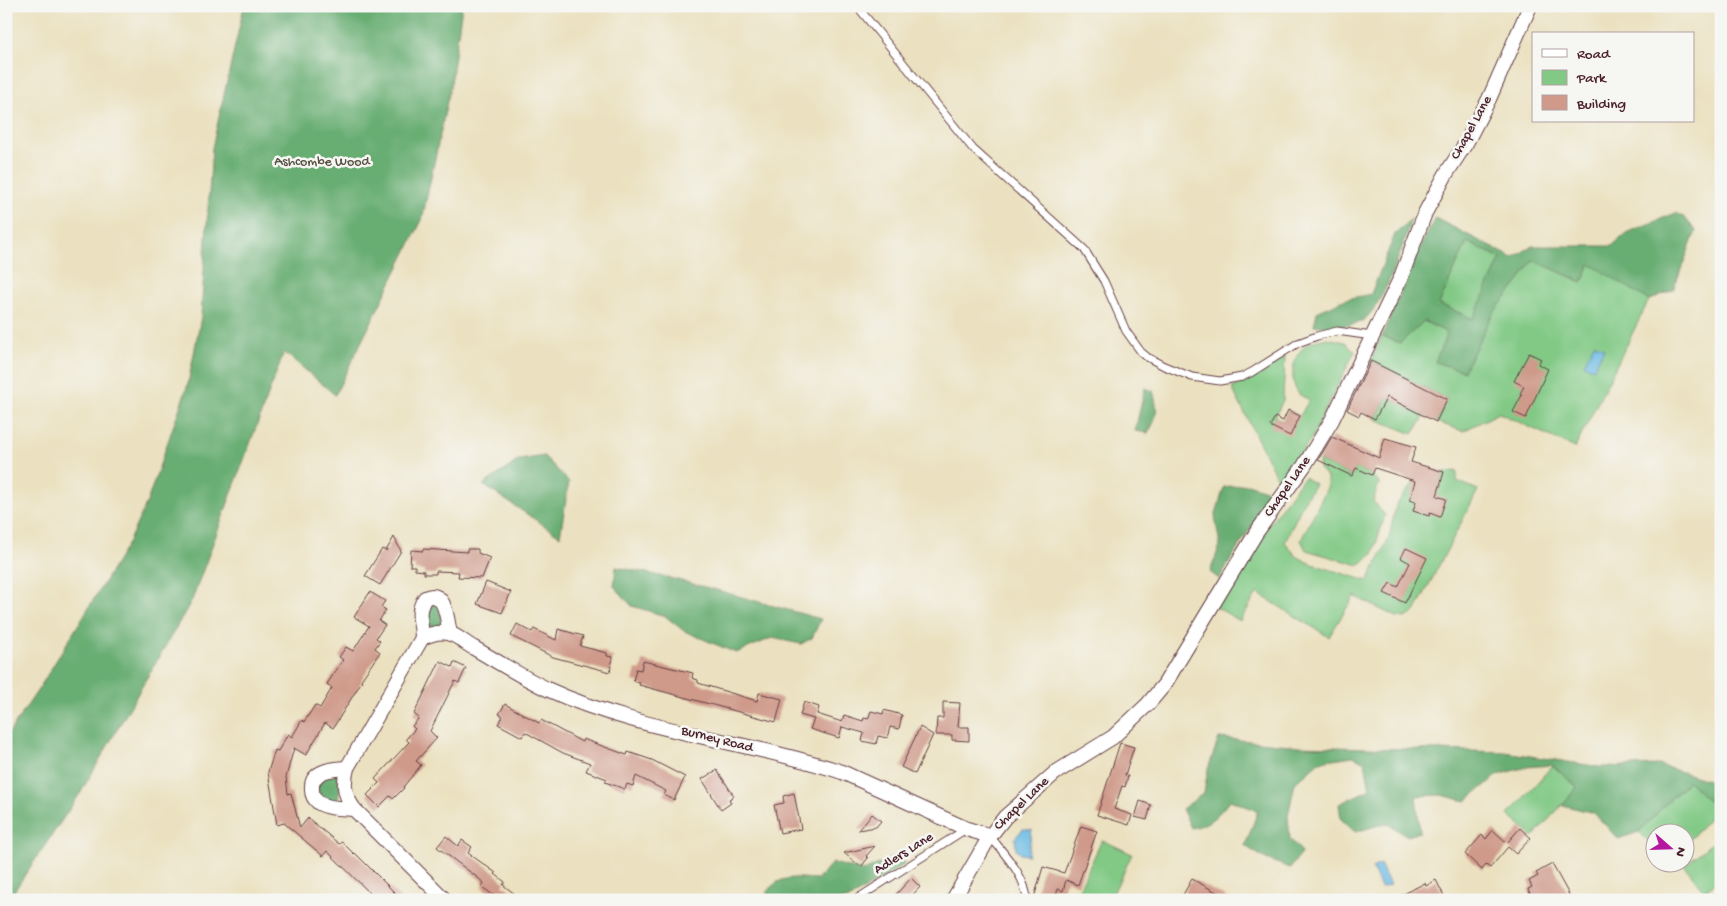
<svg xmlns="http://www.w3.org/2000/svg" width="1727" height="906" font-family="'Gochi Hand',sans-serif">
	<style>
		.green { fill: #81c985; stroke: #667458 }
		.forest { fill: #68ad72; stroke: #59664e; fill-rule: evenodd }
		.water { fill: #69bae4; stroke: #5a6c88 }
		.building { fill: #cf9a8a }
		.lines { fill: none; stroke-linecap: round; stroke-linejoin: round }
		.lane-casing { stroke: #623c41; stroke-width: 9 }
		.street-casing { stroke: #623c41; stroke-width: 16 }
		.lane { stroke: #fff; stroke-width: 7 }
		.street { stroke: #fff; stroke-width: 14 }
		.labels { text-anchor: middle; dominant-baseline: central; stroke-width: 5; stroke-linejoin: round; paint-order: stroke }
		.street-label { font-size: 14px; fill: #4a1f2b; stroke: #f6f6f2 }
		.park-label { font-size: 14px; fill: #5a5246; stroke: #f6f6f2 }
	</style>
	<rect width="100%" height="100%" fill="#f6f6f2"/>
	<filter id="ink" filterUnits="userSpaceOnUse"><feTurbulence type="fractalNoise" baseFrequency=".02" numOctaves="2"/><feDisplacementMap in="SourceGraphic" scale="10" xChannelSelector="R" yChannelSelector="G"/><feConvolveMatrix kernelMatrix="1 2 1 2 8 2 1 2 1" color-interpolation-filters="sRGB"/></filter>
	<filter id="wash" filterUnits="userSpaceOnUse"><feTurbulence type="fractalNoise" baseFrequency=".0096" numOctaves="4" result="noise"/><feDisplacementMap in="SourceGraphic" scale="20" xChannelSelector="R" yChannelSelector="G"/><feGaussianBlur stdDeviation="1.12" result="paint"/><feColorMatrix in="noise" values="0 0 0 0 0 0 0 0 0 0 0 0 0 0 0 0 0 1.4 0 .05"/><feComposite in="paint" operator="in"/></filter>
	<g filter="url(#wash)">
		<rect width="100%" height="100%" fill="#ebe1c0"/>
		<g class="green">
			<path d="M1467,242L1501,258L1474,319L1439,304Z"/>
			<path d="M1533,260L1582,282L1590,263L1649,300L1575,448L1499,413L1463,431L1436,422L1447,399L1371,361L1382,336L1400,343L1423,321L1446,332L1444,341L1435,362L1464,371L1493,313L1517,284Z"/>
			<path d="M1327,338L1345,342L1355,351L1310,441L1280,484L1232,388L1260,375L1285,357L1283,400L1275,417L1283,421L1288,410L1300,416L1309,400C1306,398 1301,396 1299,394C1289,382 1292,359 1302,349C1309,341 1318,340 1327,338Z"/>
			<path d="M1387,397L1425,416L1413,434L1375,419Z"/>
			<path d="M1319,461L1352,476L1356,468L1372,475L1379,483L1373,501L1385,515L1373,554L1359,565L1306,550L1301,540L1327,488V477L1319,469Z"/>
			<path d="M1457,471V481L1478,490L1415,612L1406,618L1396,617L1354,596L1329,637L1257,593L1240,621L1216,607L1259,538L1304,477L1315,484L1304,501L1285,542L1296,556L1312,564L1368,581L1389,538L1396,505L1415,481L1439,489L1444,472Z"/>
			<path d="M1553,765L1578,787L1533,837L1508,815Z"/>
			<path d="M1688,781L1718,810L1685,844L1684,834H1654V847L1639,832Z"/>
			<path d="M1721,836V878L1704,891L1684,865Z"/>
			<path d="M1102,840L1132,854L1110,900H1074Z"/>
		</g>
		<g class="forest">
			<path d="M244,6H462L451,83L422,220L335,395L284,352L192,600L81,792L8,900H6V737L40,687L127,545L147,502L188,384L201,317L212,148Z"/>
			<path d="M1676,213L1685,218L1696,231L1673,290L1649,300L1590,264L1582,282L1533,260L1517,284L1493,313L1464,371L1435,362L1444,341L1446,332L1424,321L1400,343L1382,336L1420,248L1435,218L1513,258L1532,246H1612L1628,232ZM1467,242L1501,258L1473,319L1439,304Z"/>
			<path d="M1411,219C1405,241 1381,314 1360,322C1348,327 1327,328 1314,325L1317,312L1346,299L1371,294L1395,234Z"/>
			<path d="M1145,388L1153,391C1158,409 1158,417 1148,433L1135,431Z"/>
			<path d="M544,456L569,482L560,536L483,485L519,460Z"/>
			<path d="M1248,484L1274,493L1247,533L1219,579L1210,572L1220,545L1215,517L1224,487Z"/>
			<path d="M616,567C686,579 753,601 821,619L812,638L801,644L772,638L736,653L684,631L665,616L632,606L614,586Z"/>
			<path d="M434,603C441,609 443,618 439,626L434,627L426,624L427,605Z"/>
			<path d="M1219,738L1299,746L1505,752L1600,767L1659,765L1721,784V811L1718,810L1688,781L1639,832L1618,839L1594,813L1562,805L1577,787L1552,765L1526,767L1498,775L1466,801L1441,795L1416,796L1420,832L1408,836L1386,823L1355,832L1341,819L1339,804L1370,789L1365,762L1353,756L1320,761L1295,783L1288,816L1290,839L1302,852L1290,868L1266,859L1245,846L1258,811L1230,800C1220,813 1209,826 1191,828L1182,809L1204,793L1208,769Z"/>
			<path d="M336,774C341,784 341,792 336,802L320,798L317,787L321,778Z"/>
			<path d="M899,854L905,864L847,900H764C774,873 794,878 818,879L832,863L864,871Z"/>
		</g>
		<g class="water">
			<path d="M1594,343L1604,348L1594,369L1584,364Z"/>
			<path d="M1023,829L1032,830L1028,855L1020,854L1016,849L1015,838Z"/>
			<path d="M1380,864L1390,885L1381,888L1372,868Z"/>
		</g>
		<g id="blocks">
			<g class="building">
				<path d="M1529,353L1541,359L1538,364L1548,369L1526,418L1513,412L1522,395L1520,394L1524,386L1514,381Z"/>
				<path d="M1371,361L1447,399L1436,422L1387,397L1375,419L1361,412L1359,416L1347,410Z"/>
				<path d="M1288,410L1300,416L1290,436L1270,426L1275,417L1283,421Z"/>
				<path d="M1332,437L1379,458L1385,438L1416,447L1411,462L1444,472L1437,496L1446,499L1440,517L1430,513L1429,516L1413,511L1416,502L1410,500L1415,481L1375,468L1372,475L1356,468L1352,476L1318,460Z"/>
				<path d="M394,537L401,551L380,585L365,576L382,549L386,551Z"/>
				<path d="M1406,548L1427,558L1405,603L1384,593L1390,583L1398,587L1410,563L1401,558Z"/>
				<path d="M423,549L467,552V549H478V553L490,558L482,578L458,577L459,572L436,571V574H424V571L415,570V566H410L411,550L423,551Z"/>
				<path d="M486,582L511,592L502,613L477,604Z"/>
				<path d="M370,592L385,601L381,607L386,610L379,621L385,625L376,638L380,641L375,648L380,652L361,680L362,681L333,728L325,723L306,755L294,748L286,777L288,794L291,793L300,828L308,818L339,844L342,842L354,854L355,853L402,900H377L327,851L323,856L284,823L277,825L268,772L275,750L278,751L288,734L292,737L302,720L304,722L315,705L320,708L332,688L327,684L343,660L339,657L346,647L353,651L369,626L354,617Z"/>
				<path d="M517,624L532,632L534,629L556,640L558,629L583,636L580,646L607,653V656L613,657L610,672L553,657L511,636Z"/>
				<path d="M440,661L452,667L454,662L466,668L459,683L455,681L430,731L437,738L416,761L421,765L403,787L404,788L393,799L390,796L379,807L367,795L379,783L375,779L409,742L406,739L415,729L412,726L419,718L414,714Z"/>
				<path d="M643,661L693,673L692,678L698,680V683L757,701L759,693L782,699L776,722L639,685L640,683L633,681L636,669L641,670Z"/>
				<path d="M804,702L819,707L817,714L842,722L844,715L863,721L864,718L868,719L871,711L883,714L884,710L902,715L899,729L890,727L887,738L878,736L876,744L862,741L864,733L842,727L839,738L810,729L814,719L800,715Z"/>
				<path d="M943,702L960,703L958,727H969V741L952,740V735H936L937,718H943Z"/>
				<path d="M505,704L539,723L541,720L582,742L583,739L627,755L628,752L652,760L685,777L674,800L664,795L666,791L636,776L633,786L627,784L625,789L605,782L607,779L586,771L590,763L563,753L525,732L522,737L498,724L503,716L499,714Z"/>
				<path d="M920,727L933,735L915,774L901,767Z"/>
				<path d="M1120,743L1134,747L1125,775L1128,776L1125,787L1122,786L1114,809L1132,815L1129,825L1097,815Z"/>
				<path d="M717,770L734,796L729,799L731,803L721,810L702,779Z"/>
				<path d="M794,793L801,829L780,833L774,805L784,803L783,796Z"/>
				<path d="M1140,801L1151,805L1147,820L1135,817Z"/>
				<path d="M872,814L881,821L876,827L858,830Z"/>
				<path d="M1081,826L1097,831L1078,885L1066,880L1063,891L1058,889L1055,900H1042L1034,898L1043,867L1064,873Z"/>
				<path d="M1520,828L1531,838L1516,854L1508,847L1490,868L1486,865L1482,870L1465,854L1482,835L1486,839L1493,830L1507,843Z"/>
				<path d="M446,836L458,846L462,840L472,847L468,853L496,873L495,874L505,882L503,885L523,900H500L482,887L484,883L478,878L437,847Z"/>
				<path d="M875,846L866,856L868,858L861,867L844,853Z"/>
				<path d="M1552,864L1572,900H1533L1528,889L1532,887L1529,881L1538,876L1536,873Z"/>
				<path d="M911,878L920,887L908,900H891Z"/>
				<path d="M1192,879L1231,900H1180Z"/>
				<path d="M1436,880L1444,896L1437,900H1392L1425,883L1426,886Z"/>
			</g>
		</g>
	</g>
	<g filter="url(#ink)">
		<use href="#blocks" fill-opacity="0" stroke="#623c41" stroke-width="1"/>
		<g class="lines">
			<defs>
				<g id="lane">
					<path d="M857,6L973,149L1084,249L1104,281L1126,331L1141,352L1147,357L1164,366L1192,377L1220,381L1242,377L1252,372L1298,343L1317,336L1337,331L1372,336"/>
					<path d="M990,836C1004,854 1026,876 1027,900"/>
					<path d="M855,900L966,829"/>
				</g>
				<g id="street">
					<path d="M422,638C422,620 415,614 425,598C446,588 447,620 450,634"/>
					<path d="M347,768C333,769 310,770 312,790C312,796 315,800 319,803C329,809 343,808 354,809"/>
					<path d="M445,900L354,809C344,795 343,784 347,768L422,638C430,634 439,631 448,633C457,635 466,644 474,648C498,662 522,677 547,689C640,732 745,740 842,772L967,829L990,836"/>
					<path d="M953,900L990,836L1005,817L1055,773L1113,737L1148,704L1164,685L1256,533L1304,466L1332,420L1401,277L1425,213L1446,174L1466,143L1489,99L1530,6"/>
				</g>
			</defs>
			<use href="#lane" class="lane-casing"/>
			<use href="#street" class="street-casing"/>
			<use href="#lane" class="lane"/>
			<use href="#street" class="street"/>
		</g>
	</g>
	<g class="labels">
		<g class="street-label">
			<text transform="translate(1472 128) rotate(-61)">Chapel Lane</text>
			<text transform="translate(1288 487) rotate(-55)">Chapel Lane</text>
			<text transform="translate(717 740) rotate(14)">Burney Road</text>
			<text transform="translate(1022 804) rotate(-44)">Chapel Lane</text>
			<text transform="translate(904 854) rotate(-32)">Adlers Lane</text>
		</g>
		<g class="park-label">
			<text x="322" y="162">Ashcombe Wood</text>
		</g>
	</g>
	<rect width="1727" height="906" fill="none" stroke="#f6f6f2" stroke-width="25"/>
	<rect x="1532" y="32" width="162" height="90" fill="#f6f6f2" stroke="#b1a0a2"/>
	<rect x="1542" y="49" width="25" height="8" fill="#ffffff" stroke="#b1a0a2"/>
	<text x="1577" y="58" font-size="15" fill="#4a1f2b">Road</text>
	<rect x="1542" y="70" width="25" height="15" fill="#81c985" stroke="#b1a0a2"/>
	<text x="1577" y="82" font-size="15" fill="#4a1f2b">Park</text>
	<rect x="1542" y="95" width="25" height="15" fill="#cf9a8a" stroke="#b1a0a2"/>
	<text x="1577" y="108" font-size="15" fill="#4a1f2b">Building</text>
	<g transform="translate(1670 848) rotate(110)"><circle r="24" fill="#f6f6f2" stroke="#b1a0a2"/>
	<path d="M0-4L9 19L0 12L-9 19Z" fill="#b5179e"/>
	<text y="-8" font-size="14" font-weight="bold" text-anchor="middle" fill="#4a1f2b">N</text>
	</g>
</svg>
